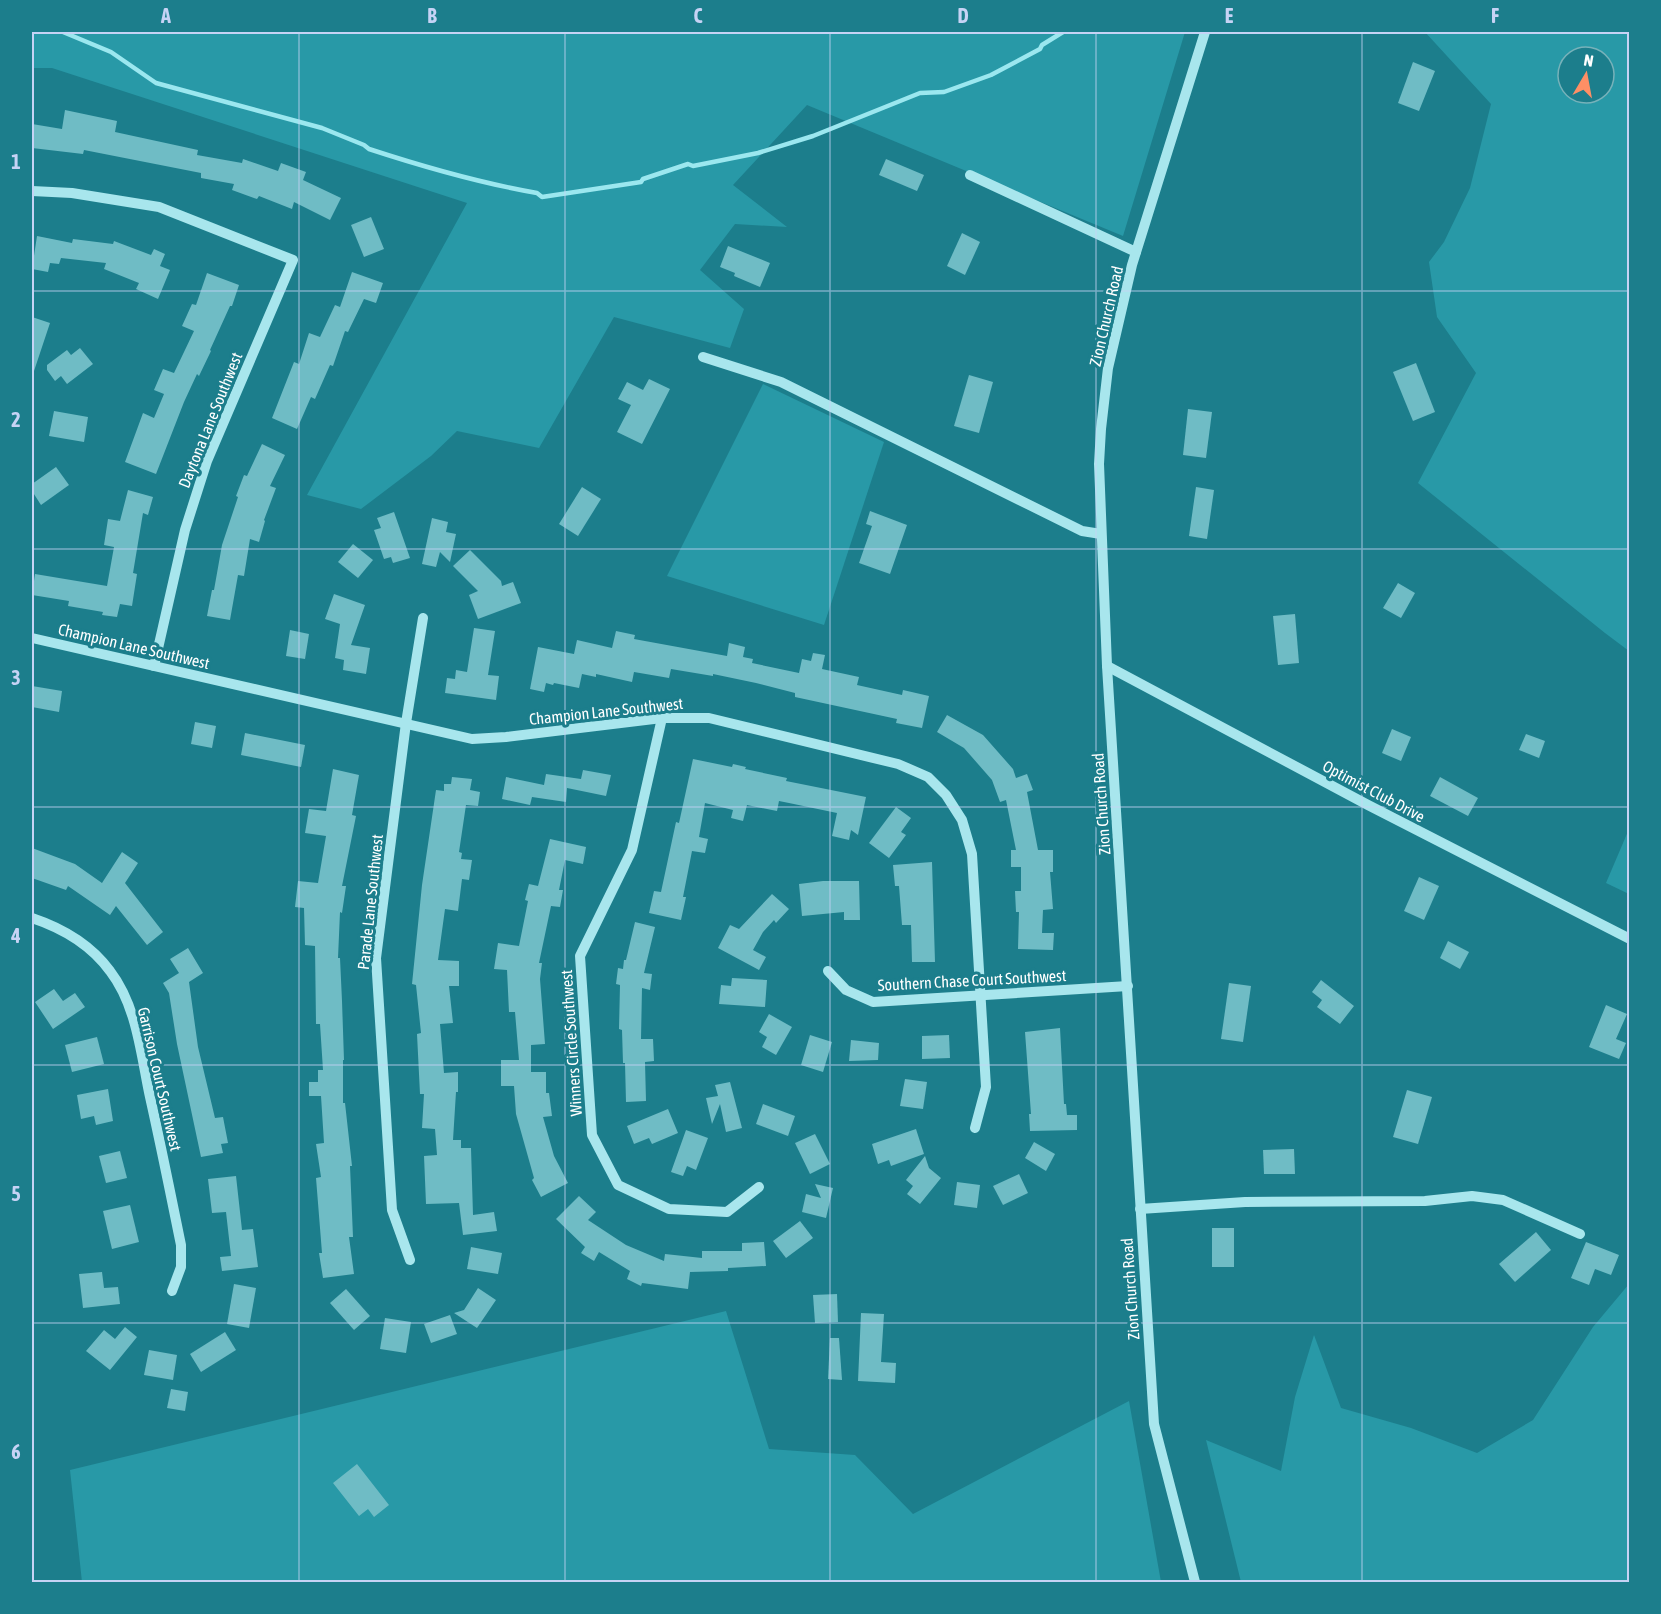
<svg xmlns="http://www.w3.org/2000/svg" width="1661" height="1614" font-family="'Asap Condensed',sans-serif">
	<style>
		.green { fill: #2899a7; fill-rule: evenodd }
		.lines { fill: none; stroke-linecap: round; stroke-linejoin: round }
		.stream { stroke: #9be7ef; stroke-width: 4.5 }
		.building { fill: #6fbcc5 }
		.minor { stroke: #a8e6ed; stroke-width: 10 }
		.grid { fill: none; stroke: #c6d3f5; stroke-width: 1.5; stroke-opacity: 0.55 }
		.labels { text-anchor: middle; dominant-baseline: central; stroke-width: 6; stroke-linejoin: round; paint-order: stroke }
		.street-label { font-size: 16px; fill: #fff; stroke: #1c7e8c }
		.neatline { fill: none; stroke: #c6d3f5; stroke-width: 2 }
		.grid-label { font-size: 20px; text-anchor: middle; font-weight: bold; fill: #c6d3f5 }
	</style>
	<rect width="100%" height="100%" fill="#1c7e8c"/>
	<g class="green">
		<path d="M32,32H1185L1123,236L807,105L733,185L787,227L735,224L700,270L744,309L730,348L614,317L539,448L457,431L431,456L361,509L307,495L467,203L52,68H32Z"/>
		<path d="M1425,32H1629V651L1605,633L1418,483L1476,373L1437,317L1429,262L1444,242L1470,188L1491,104ZM1568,57H1604V93H1568Z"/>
		<path d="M763,384L884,442L824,625L667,576Z"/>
		<path d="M1629,829L1630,894H1629L1606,883Z"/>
		<path d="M1629,1284V1582H1241L1206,1440L1281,1471L1295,1397L1314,1335L1341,1408L1411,1428L1477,1453L1533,1420L1593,1327Z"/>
		<path d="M726,1311L769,1449L855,1455L913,1514L1129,1401L1161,1582H82L70,1470Z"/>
	</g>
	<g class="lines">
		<path class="stream" d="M63,32L111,52L156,83L322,128L364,145L369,149C424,167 480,183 537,193L542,197L641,182L643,179L688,164L693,166L758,153L813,136L920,93L944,92L991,75L1040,49L1042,45L1063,32"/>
	</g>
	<g class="building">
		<path d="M1413,62L1435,71L1419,111L1398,103Z"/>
		<path d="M65,110L117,121L115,132L198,150L197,155L242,163L243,159L278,171L281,163L306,172L303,180L341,198L330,220L294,202L292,209L259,196L257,199L232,190L234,184L201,178V173L84,150L83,154L32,148V124L62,129Z"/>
		<path d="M886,159L924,175L917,191L879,175Z"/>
		<path d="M371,217L384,249L364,257L351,225Z"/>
		<path d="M962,233L980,242L965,275L947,266Z"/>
		<path d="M37,236L72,243L73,239L113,244L114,241L151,255L154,249L165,254L160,266L170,270L158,299L136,289L139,283L104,269L106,263L61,258L59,264L50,263L48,272L32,269Z"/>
		<path d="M728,246L770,263L760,287L734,276L735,273L720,267Z"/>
		<path d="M352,272L383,283L376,303L364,299L348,332L345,331L333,366L330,365L315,399L311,397L297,429L272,418L294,362L299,364L309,333L320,337L335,305L340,307Z"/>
		<path d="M207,273L239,285L232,306H230L210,350L211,351L199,376L197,374L184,402L156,474L125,462L143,413L154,418L164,394L154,390L163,369L174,373L194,331L182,326L192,304L196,305Z"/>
		<path d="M32,317L50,323L34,371L32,370Z"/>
		<path d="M80,348L93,364L67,384L61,376L55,381L47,370V365L67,350L71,355Z"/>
		<path d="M1416,363L1435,412L1413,421L1393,372Z"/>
		<path d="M969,375L993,382L979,433L954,426Z"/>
		<path d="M649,379L670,389L642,444L617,432L631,405L618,399L627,382L643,390Z"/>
		<path d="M1188,409L1212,412L1206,458L1183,455Z"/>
		<path d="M54,411L88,417L84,442L49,436Z"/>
		<path d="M262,444L285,455L270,486L276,488L264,520L265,521L259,542L250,539L244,576L238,575L230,620L207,616L212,590H214L222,545L238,497L236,496L244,475L247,476Z"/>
		<path d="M56,467L69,485L41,505L32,491V484Z"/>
		<path d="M582,487L601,499L578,536L559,524Z"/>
		<path d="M1196,487L1214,490L1207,539L1189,536Z"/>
		<path d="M128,490L153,497L148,515L143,513L133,573L137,574L132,606L120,604L117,617L102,615L103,612L68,606L69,601L32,595L35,574L107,586L114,547L104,545L108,519L120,521Z"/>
		<path d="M870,511L907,525L890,574L859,563L872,526L866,524Z"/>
		<path d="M394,512L410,558L393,563L391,557L384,559L374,530L381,528L377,518Z"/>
		<path d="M432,518L448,522L446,532L456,534L450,562L440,552L436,567L422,564Z"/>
		<path d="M353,544L373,560L358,578L338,562Z"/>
		<path d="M470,550L501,581L502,586L513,582L521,603L478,619L469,595L478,591L453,566Z"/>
		<path d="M1398,583L1415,593L1401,618L1383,608Z"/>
		<path d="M334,594L365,605L351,645L370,648L366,674L343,670L344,660L335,658L340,624L325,619Z"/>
		<path d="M1295,614L1299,663L1278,665L1273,616Z"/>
		<path d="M474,628L495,631L488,675L499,676L496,700L445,693L447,678L455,679L456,670L467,672Z"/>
		<path d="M290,630L309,634L305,659L286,656Z"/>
		<path d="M616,631L635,635L634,639L727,656L729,643L745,647L743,657L753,659L752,663L799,673L802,659L811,661L813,653L825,655L822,669L859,677L857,685L902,695L903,690L929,696L922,728L896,723L897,719L795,697V693L756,683L713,674V676L671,669L669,678L634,672L632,682L596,674V677L582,674L579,688L554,683L553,685L546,683L544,692L530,689L538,647L574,654L577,640L612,648Z"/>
		<path d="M32,686L62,691L59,712L32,707Z"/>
		<path d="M947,715L983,735L1013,769L1016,778L1027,774L1033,790L1027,792L1038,850H1053V872H1050L1053,909L1043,910L1042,933H1054L1053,950L1018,949L1019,912H1016L1015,891H1021V867H1011V850H1016L1006,800L1000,802L992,780L964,748L937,732Z"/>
		<path d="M195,722L216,726L212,748L191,744Z"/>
		<path d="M1392,729L1411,737L1401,761L1382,753Z"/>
		<path d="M245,733L305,745L301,767L241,755Z"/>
		<path d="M1526,734L1545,741L1539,758L1519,750Z"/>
		<path d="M693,759L732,767L733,764L746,767L745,769L787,778L786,781L866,797L858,835L851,830L849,840L832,836L837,813L789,803L779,801L777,811L747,805L743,821L731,818L733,810L705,803L699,837L708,839L705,853L692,851L683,897H686L681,920L649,913L654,891L661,892L676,822L679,823Z"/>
		<path d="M333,769L359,775L352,815L356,816L342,886H346L342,913L340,912L338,958H340L342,1001L344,1060H343V1103H345L352,1166H350L353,1237H349L354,1274L323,1278L319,1253H322L316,1178L321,1177L316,1144L324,1143L321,1096H309V1082H318V1070H323L320,1024H316L315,946L305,945L304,908L295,907L298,881L318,883L326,836L305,833L309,809L326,811Z"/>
		<path d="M583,770L611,775L606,796L567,788L566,802L532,797L530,805L502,799L506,777L544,785L546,774L581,779Z"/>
		<path d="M452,777L472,779L470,790L480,792L478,806L466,805L459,852L462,853L461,859L472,860L469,880L462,879L458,911L445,909L438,960L459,961V986H449L453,1023L440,1024L444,1073L458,1072V1092H456L453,1140H461V1148H471L473,1215L494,1212L497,1231L463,1235L459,1203L426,1204L424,1156L437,1155L435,1129L422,1128L424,1094H420L417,1034L421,1033L416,985L412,984L422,885L436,790L444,791V784H451Z"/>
		<path d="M1440,777L1478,798L1468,816L1430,796Z"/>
		<path d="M896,807L911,818L901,832L906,835L889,858L869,843Z"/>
		<path d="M550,839L586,847L583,864L565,860L559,890H563L560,907L551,906L539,963H542L540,979L545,1044L531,1045V1072H546V1093H549L552,1116L543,1117L554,1156L568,1183L541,1197L532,1180L534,1178L516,1114L514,1086H501V1060H519L515,1012H509L507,970L494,969L498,943L519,946L528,901L525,900L529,884L538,886Z"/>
		<path d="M32,848L75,864L102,883L122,852L138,863L125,883L163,932L147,945L116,906L110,915L68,886L66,890L32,878Z"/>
		<path d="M932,862L935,962H912L911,925H902L899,886H895L893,865Z"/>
		<path d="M1419,877L1439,886L1424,920L1404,911Z"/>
		<path d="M823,881H859L860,920H844V912L802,916L799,884Z"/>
		<path d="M772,894L789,909L776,923L774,920L763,932L753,950L766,957L759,970L718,948L730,925L739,929Z"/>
		<path d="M635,922L655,927L644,973L652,974L650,990L642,988L641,1039H653L654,1061L645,1062L646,1101L626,1102L625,1063H623L622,1030L619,1029L620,985L616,984L618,968L623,969L624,960H626Z"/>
		<path d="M1448,941L1469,952L1460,969L1440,958Z"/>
		<path d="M188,948L203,973L189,982L198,1047L215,1118L223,1117L228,1143L221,1144L223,1153L201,1157L177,1044L169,993L163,983L179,973L170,959Z"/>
		<path d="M732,978L767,980L765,1007L719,1004L721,985L731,986Z"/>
		<path d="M1321,980L1354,1006L1340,1024L1317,1007L1322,1000L1312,992Z"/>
		<path d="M1229,983L1251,986L1243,1042L1221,1039Z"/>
		<path d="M54,989L63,1001L75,993L85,1007L53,1029L35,1002Z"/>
		<path d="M1606,1005L1627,1014L1616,1039L1626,1043L1619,1059L1589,1047Z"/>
		<path d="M769,1014L792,1027L776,1055L762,1047L767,1037L759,1032Z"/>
		<path d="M1060,1028L1064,1104H1066L1067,1115H1077V1130L1030,1131L1029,1114H1031L1025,1032Z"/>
		<path d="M810,1035L832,1042L823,1072L801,1065Z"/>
		<path d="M949,1035L950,1058L922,1059V1036Z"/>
		<path d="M97,1037L104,1064L72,1072L65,1045Z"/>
		<path d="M851,1040L879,1043L878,1060L849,1061Z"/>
		<path d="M905,1079L927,1082L923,1109L900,1106Z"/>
		<path d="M730,1082L742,1128L726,1132L720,1104L712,1124L706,1098L718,1096L715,1085Z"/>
		<path d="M108,1089L113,1121L96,1125L94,1116L81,1119L77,1095Z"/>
		<path d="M1407,1090L1432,1097L1418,1144L1393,1137Z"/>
		<path d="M763,1104L795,1116L788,1136L756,1124Z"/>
		<path d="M668,1109L678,1133L652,1144L649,1138L634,1144L627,1126Z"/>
		<path d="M916,1129L924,1154L891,1166L889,1160L878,1164L872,1144Z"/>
		<path d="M686,1130L708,1138L696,1170L687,1166L683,1176L671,1172Z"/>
		<path d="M815,1134L830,1164L810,1174L795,1143Z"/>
		<path d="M1034,1142L1055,1154L1046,1171L1025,1158Z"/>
		<path d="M1294,1149L1295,1174H1264L1263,1150Z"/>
		<path d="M120,1151L127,1178L106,1183L99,1156Z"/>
		<path d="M925,1156L929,1168L941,1178L920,1204L907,1194L913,1186L906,1180Z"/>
		<path d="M1019,1174L1028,1193L1003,1205L993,1186Z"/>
		<path d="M236,1176L242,1230L253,1229L258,1267L222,1271L220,1257L231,1256L226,1212L212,1213L208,1179Z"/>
		<path d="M957,1182L980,1185L977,1208L954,1205Z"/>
		<path d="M815,1184L833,1188L826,1218L802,1212L806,1194L821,1198Z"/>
		<path d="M579,1196L596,1212L588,1220L626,1245L664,1261L665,1254L702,1258V1251H742V1243L764,1242L766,1266L728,1268V1271L690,1272L688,1289L642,1283L641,1286L627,1279L630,1271L599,1252L594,1261L581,1253L585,1247L556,1219Z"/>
		<path d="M130,1205L139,1242L112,1249L103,1211Z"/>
		<path d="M800,1221L813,1238L786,1258L773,1241Z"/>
		<rect x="1212" y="1228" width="22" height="39"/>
		<path d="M1536,1232L1551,1250L1515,1282L1499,1264Z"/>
		<path d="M1586,1242L1619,1255L1611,1275L1595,1269L1589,1285L1571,1278Z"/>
		<path d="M471,1247L502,1253L498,1274L467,1269Z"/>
		<path d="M102,1272L104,1288L118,1287L120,1304L83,1308L79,1274Z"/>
		<path d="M234,1284L256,1288L249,1328L227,1324Z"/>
		<path d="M478,1288L496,1300L477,1328L454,1313L464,1310Z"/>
		<path d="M346,1289L370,1316L354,1330L330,1303Z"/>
		<path d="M837,1294L838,1322L815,1323L813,1295Z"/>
		<path d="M861,1313L884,1314L881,1362L896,1363L895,1383L858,1381Z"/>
		<path d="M450,1315L457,1334L431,1343L424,1324Z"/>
		<path d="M385,1318L411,1322L406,1353L380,1349Z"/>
		<path d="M125,1327L137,1337L110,1370L86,1351L104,1330L115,1339Z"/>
		<path d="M225,1332L236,1350L201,1372L190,1354Z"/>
		<path d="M830,1338H839L842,1380L828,1379Z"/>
		<path d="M149,1350L177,1355L173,1380L144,1375Z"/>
		<path d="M171,1389L188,1392L185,1411L167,1408Z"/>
		<path d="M357,1464L389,1505L374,1517L368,1509L359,1516L333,1483Z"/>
	</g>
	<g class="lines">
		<g class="minor">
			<path d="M970,175L1136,252"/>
			<path d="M32,191L72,193L159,207L293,260L207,461L185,530L154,666"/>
			<path d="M703,357L781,382L1082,531L1101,534"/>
			<path d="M32,638L472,739L506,737L662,718H709L898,764L928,777L946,795L962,820L972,854L986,1087L975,1128"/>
			<path d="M1107,666L1368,805L1630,939"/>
			<path d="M662,718L632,850L580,956L592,1135L618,1185L669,1209L727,1212L759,1187"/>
			<path d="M32,918C62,928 91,945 110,971C137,1006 141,1055 150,1097C161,1146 171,1196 181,1245V1267L172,1291"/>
			<path d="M828,971L846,990L873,1002L1128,986"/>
			<path d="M1140,1209L1245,1202L1425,1201L1472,1196L1503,1200L1580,1234"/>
			<path d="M410,1260L392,1210L376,958L406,723L423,618"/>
			<path d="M1195,1582L1154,1424L1107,666L1099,464L1101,429L1108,368L1132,265L1205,32"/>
		</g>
	</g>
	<path class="grid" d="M299,32V1582M565,32V1582M830,32V1582M1096,32V1582M1362,32V1582M32,291H1630M32,549H1630M32,807H1630M32,1065H1630M32,1323H1630"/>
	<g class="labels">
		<g class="street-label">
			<text transform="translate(1106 316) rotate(-77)">Zion Church Road</text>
			<text transform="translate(210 420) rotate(-68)">Daytona Lane Southwest</text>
			<text transform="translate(134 646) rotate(13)">Champion Lane Southwest</text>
			<text transform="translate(606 711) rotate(-6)">Champion Lane Southwest</text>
			<text transform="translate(1374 791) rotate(28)">Optimist Club Drive</text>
			<text transform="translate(1101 804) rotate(-94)">Zion Church Road</text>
			<text transform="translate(370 902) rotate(-84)">Parade Lane Southwest</text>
			<text transform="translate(972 980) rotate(-3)">Southern Chase Court Southwest</text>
			<text transform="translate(571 1043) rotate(-94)">Winners Circle Southwest</text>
			<text transform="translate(160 1079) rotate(77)">Garrison Court Southwest</text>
			<text transform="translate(1130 1289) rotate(-94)">Zion Church Road</text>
		</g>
	</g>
	<rect width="1661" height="1614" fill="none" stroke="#1c7e8c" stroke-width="66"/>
	<g transform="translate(1586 75) rotate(10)"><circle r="28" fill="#1c7e8c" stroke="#77b2ba" stroke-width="1.5"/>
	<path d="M0-4.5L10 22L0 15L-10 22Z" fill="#fe8f65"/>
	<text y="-9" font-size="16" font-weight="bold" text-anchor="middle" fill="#ffffff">N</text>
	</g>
	<rect x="33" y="33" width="1595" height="1548" class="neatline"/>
	<g class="grid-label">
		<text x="166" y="23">A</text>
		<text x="432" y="23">B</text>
		<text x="698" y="23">C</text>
		<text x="963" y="23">D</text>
		<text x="1229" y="23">E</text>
		<text x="1495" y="23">F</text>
		<text x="16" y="169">1</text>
		<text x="16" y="427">2</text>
		<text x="16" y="685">3</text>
		<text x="16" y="943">4</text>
		<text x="16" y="1201">5</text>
		<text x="16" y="1459">6</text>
	</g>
</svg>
